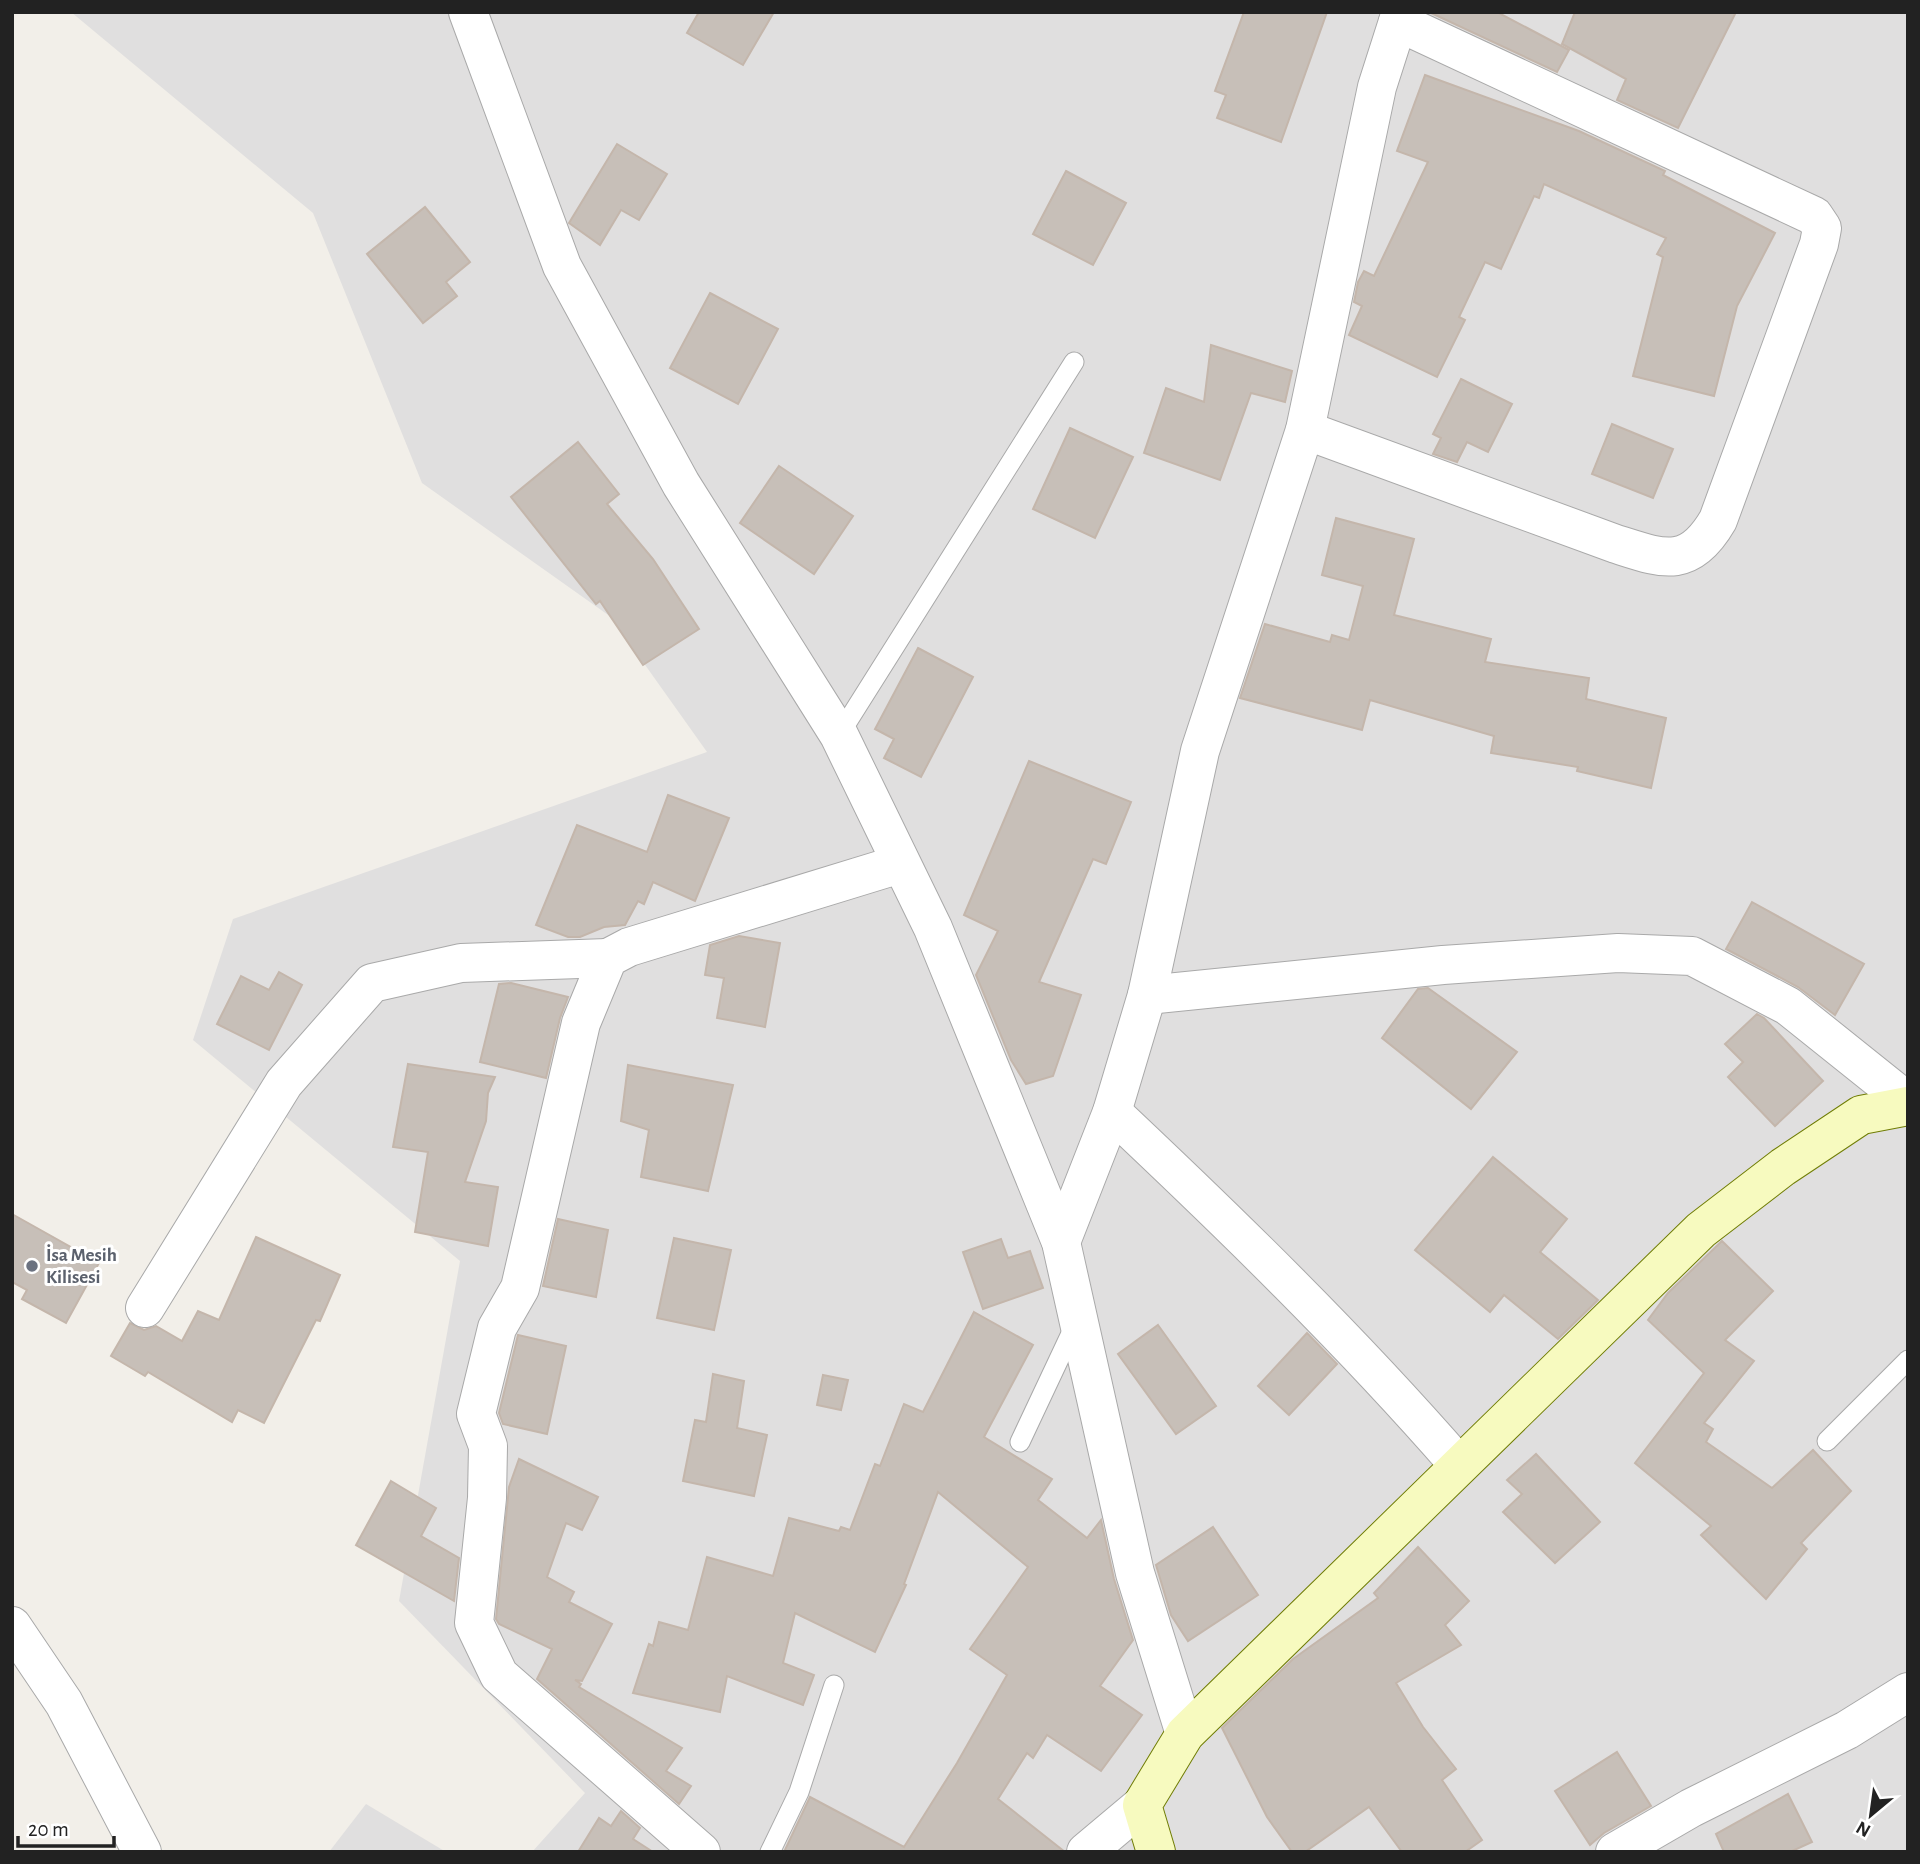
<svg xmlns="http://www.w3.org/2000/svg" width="1920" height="1864" font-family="'Alegreya Sans',sans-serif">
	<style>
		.residential { fill: #e0dfdf }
		.building { fill: #c7bfb8; stroke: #c4b6ab; stroke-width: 2 }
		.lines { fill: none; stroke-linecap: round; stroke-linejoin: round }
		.lane-casing { stroke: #a9a9a9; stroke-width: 21 }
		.street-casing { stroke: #a9a9a9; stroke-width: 40 }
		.secondary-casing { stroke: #707d05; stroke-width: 40 }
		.lane { stroke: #fff; stroke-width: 19 }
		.street { stroke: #fff; stroke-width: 38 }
		.secondary { stroke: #f7fabf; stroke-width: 38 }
		.worship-dot { fill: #6b7280; stroke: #fff; stroke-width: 2.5 }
		.labels { text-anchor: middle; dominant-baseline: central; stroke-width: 6; stroke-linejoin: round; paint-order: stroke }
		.worship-label { font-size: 19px; font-weight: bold; fill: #5b616d; stroke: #fff; text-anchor: start }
	</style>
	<rect width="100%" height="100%" fill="#f2efe9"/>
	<g class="residential">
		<path d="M71,12H1908V1852H532L585,1793L399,1601L460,1261L193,1040L233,919L707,752L611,617L422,483L313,213Z"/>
		<path d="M366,1804L446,1852H329Z"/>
	</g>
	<g class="building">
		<path d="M699,12H774L743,65L687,33Z"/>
		<path d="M1244,12H1327L1281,142L1217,118L1226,95L1215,91Z"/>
		<path d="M1429,12H1497L1569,50L1557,72Z"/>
		<path d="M1575,12H1736L1678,128L1617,100L1626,79L1562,44Z"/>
		<path d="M1425,75L1579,131L1665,171L1663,175L1775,233L1737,306L1714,396L1633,376L1663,257L1657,254L1666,238L1544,184L1539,198L1534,196L1501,269L1485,262L1459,317L1465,320L1437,377L1349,335L1362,306L1354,302L1358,282L1364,271L1374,276L1428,162L1397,151Z"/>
		<path d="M617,144L667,174L639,220L621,210L600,245L569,223Z"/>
		<path d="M1066,171L1126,203L1093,265L1033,234Z"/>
		<path d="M425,207L470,262L446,282L457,296L423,323L367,254Z"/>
		<path d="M710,293L778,329L738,404L670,368Z"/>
		<path d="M1211,345L1292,371L1285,402L1251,393L1220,480L1144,453L1166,388L1204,402Z"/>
		<path d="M1461,379L1512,404L1488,452L1467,442L1457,462L1433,454L1441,438L1433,434Z"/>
		<path d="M1612,424L1673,449L1653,498L1592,474Z"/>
		<path d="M1070,428L1133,457L1095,538L1033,509Z"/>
		<path d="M578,442L619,494L607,504L653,559L699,629L643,665L600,601L596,604L511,497Z"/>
		<path d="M779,466L853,516L814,574L740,523Z"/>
		<path d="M1336,518L1414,539L1394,615L1491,639L1485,662L1589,678L1586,699L1666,718L1651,788L1577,771L1578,767L1491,753L1494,736L1370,700L1362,730L1240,698L1265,624L1330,642L1332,635L1349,640L1363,586L1322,575Z"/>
		<path d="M918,648L973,677L921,777L884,758L894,739L875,729Z"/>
		<path d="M1029,761L1131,802L1106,864L1093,859L1039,982L1081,995L1053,1076L1026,1084L1011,1060L976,975L998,931L964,915Z"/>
		<path d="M668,795L729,818L695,901L653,882L644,904L638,901L625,925L604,927L580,937H568L536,925L577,825L647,852Z"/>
		<path d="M1752,902L1864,964L1835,1015L1798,987L1726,949Z"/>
		<path d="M739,936L780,943L765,1027L717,1018L724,978L705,975L710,945Z"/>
		<path d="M279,972L302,985L269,1050L217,1024L241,976L269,990Z"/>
		<path d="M511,983L568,997L560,1018L546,1078L480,1062L499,984Z"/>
		<path d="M1428,988L1517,1052L1471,1109L1382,1038L1418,989Z"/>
		<path d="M1757,1014L1764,1018L1823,1081L1775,1126L1728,1077L1743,1062L1725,1044Z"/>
		<path d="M408,1064L495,1077L488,1093L486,1121L465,1182L498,1187L488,1246L415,1232L428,1152L393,1147Z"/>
		<path d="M628,1065L733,1085L708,1191L641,1177L649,1130L621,1121Z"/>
		<path d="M1493,1157L1567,1219L1540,1252L1598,1300L1558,1339L1504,1295L1490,1312L1415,1250Z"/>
		<path d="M12,1214L99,1263L66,1323L22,1299L27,1290L12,1282Z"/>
		<path d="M558,1219L608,1230L596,1297L543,1286Z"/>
		<path d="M256,1237L340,1275L320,1321L316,1320L264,1423L238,1410L232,1422L148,1372L145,1376L111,1356L130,1323L144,1330L156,1326L182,1341L198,1311L219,1320Z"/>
		<path d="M674,1238L731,1250L714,1330L657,1318Z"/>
		<path d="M1001,1239L1008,1258L1030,1251L1043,1288L983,1309L963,1252Z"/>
		<path d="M1722,1241L1773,1291L1725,1340L1754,1361L1704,1423L1713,1429L1706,1442L1772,1488L1813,1450L1851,1491L1801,1543L1807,1549L1766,1599L1701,1535L1711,1526L1635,1463L1704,1373L1648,1320L1668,1293Z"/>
		<path d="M974,1312L1033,1345L984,1437L1052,1479L1038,1500L1087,1538L1101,1520L1114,1579L1133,1640L1100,1686L1142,1715L1101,1771L1047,1735L1033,1758L1027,1753L998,1799L1065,1852H784L810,1797L904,1847L957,1763L1007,1675L970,1649L1028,1567L938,1492L904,1584L906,1585L875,1652L795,1613L783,1663L814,1675L803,1705L727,1676L720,1712L633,1693L649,1644L653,1646L659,1622L688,1630L707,1557L773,1576L789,1518L839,1531L841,1527L850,1530L875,1464L880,1466L904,1404L923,1412Z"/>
		<path d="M1158,1325L1216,1406L1176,1434L1118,1354Z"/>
		<path d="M1307,1333L1337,1364L1289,1415L1258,1386Z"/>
		<path d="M518,1335L566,1346L547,1434L503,1424L499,1413Z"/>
		<path d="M713,1374L744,1381L737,1428L767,1435L754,1496L683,1481L695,1420L706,1422Z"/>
		<path d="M823,1375L848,1380L841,1410L817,1405Z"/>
		<path d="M1536,1454L1600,1522L1555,1563L1503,1512L1522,1494L1507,1480Z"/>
		<path d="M519,1459L598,1497L582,1530L566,1523L547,1577L574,1592L569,1602L612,1624L582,1681L575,1680L581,1684L579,1687L682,1748L666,1771L691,1786L679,1804L537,1679L552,1649L499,1624L496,1619L509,1487Z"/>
		<path d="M391,1481L436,1508L421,1536L459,1558L454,1601L356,1545Z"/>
		<path d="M1213,1527L1258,1595L1188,1641L1171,1615L1156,1565Z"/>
		<path d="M1418,1547L1469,1601L1445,1625L1461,1645L1396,1683L1423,1727L1456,1769L1442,1780L1482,1840L1465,1852H1402L1369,1807L1305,1852H1292L1267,1817L1222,1728L1293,1659L1378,1598L1374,1593Z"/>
		<path d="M1617,1752L1651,1806L1604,1833L1590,1845L1555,1791Z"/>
		<path d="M1788,1794L1812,1842L1790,1852H1724L1716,1834Z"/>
		<path d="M621,1811L640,1828L633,1839L653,1852H578L599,1818L611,1826Z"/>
	</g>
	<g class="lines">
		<defs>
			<g id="lane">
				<path d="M839,735L1074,362"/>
				<path d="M1827,1441L1908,1360"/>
				<path d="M1020,1442L1076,1323"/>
				<path d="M770,1852L799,1792L834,1685"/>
			</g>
			<g id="street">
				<path d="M468,12L562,266L681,484L839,735L933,928L1061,1242L1135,1573L1185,1734"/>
				<path d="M1305,430L1616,544C1663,559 1689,570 1718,520L1819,244L1822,228L1814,216L1398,22"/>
				<path d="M1147,995L1443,965L1618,953L1692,956L1788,1006L1908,1102"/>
				<path d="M1112,1112C1232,1225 1350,1340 1458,1464"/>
				<path d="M1061,1242L1112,1112L1147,995L1200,751L1305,430L1377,87L1401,12"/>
				<path d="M145,1308L284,1083L372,983L461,963L608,958"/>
				<path d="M12,1626L64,1703L142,1852"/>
				<path d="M701,1852L499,1675L474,1623L487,1498L488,1446L476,1414L497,1328L520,1288L581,1023L608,958L629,947L900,864"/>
				<path d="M1086,1852L1142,1805"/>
				<path d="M1615,1852L1691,1808L1847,1730L1908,1692"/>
			</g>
			<path id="secondary" d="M1156,1852L1142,1805L1185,1734L1701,1230L1783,1167L1861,1115L1908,1106"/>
		</defs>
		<use href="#lane" class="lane-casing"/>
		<use href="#street" class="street-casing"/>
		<use href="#secondary" class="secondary-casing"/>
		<use href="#lane" class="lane"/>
		<use href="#street" class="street"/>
		<use href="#secondary" class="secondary"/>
	</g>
	<circle class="worship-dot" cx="32" cy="1266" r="7"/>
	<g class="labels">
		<g class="worship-label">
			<text x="46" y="1255">İsa Mesih<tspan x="46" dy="22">Kilisesi</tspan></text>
		</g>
	</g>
	<rect width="1920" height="1864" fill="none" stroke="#222222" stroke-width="28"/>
	<g transform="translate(1871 1815) rotate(209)" stroke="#ffffff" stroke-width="5" paint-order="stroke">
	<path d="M0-5L12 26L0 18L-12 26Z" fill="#222222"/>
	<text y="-10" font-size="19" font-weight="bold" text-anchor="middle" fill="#222222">N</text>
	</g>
	<path d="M18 1836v10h96v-10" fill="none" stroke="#222222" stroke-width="3.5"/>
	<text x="28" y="1836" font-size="21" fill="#222222" stroke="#ffffff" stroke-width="5" paint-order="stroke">20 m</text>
</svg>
